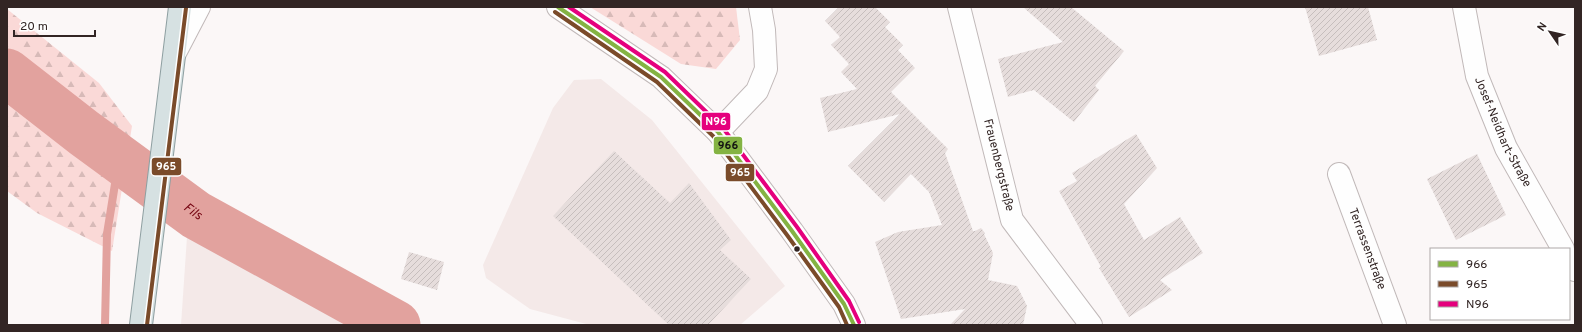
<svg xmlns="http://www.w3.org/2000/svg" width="1582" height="332" font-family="Overpass,sans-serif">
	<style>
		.built { fill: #f4e9e8 }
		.forest { fill: url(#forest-firs) }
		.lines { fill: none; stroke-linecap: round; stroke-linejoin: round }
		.stream { stroke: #e2a29e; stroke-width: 8 }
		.river { stroke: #e2a29e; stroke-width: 49 }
		.building { fill: url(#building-hatch) }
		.street-casing { stroke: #c1b9b9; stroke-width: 24 }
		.primary-casing { stroke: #8e9fa1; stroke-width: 24 }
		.street { stroke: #fefefe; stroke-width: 22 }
		.primary { stroke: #d6e1e2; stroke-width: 22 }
		.bus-1-casing { stroke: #fff; stroke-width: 7 }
		.bus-2-casing { stroke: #fff; stroke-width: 7 }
		.bus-3-casing { stroke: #fff; stroke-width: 7 }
		.bus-1 { stroke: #84b343; stroke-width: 4 }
		.bus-2 { stroke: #7a4b2a; stroke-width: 4 }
		.bus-3 { stroke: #e5007d; stroke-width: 4 }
		.bus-dot { fill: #322524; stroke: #fff; stroke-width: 1.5 }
		.labels { text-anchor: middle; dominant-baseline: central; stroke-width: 3; stroke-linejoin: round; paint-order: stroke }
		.street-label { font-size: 12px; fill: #322524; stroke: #fff }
		.water-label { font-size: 13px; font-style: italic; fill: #750411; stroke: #fff }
		.line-badge { stroke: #fff; stroke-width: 1.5 }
		.badge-label { font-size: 11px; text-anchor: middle; font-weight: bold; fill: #fff }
		.pale-badge-label { font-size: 11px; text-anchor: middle; font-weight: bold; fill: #111 }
	</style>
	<defs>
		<pattern id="forest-firs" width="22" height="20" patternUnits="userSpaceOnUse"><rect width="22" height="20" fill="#fad9d7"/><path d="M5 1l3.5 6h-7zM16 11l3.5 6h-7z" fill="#d7bab8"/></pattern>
		<pattern id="building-hatch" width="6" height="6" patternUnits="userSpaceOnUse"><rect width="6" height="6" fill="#e6dddc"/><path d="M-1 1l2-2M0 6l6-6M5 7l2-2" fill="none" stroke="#c6bebd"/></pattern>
	</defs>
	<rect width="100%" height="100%" fill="#fbf7f7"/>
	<g class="built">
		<path d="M601,79L652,120L785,286L740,325H590L530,309L486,278L483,265L553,108L574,80Z"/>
		<path d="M188,222L366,325H181Z"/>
	</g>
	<g class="forest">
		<path d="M590,7H736L740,40L716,69L681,64Z"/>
		<path d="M7,9L99,83L132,126L112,251L37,213L7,191Z"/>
	</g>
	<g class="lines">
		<path class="stream" d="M105,325L107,234L119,159"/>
		<path class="river" id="s1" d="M7,73L84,133L196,215L396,325"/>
	</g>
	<g class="building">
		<path d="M839,7H875L890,22L885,27L903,45L898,50L915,68L891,92L948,149L945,153L973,231H975L981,228L985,233L984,234L993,253L988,280L1017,286L1027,306L1023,325H950L965,309L901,319L875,242L898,232L942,225L929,192L911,174L884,202L848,166L900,114L828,132L820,98L857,89L841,72L849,64L831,45L840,37L825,21Z"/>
		<path d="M1023,7H1071L1124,51L1095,86L1099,90L1074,122L1034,90L1008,97L998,59L1063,42Z"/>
		<path d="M1305,7H1368L1377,40L1319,56Z"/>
		<path d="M1136,134L1157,168L1124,204L1144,240L1180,217L1203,253L1160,280L1172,290L1129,317L1099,268L1101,267L1059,191L1077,181L1072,173Z"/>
		<path d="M614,151L670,203L689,183L731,240L720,250L751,279L708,325H669L553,216Z"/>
		<path d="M1477,154L1506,215L1456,240L1427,179Z"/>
		<path d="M409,252L444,262L437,290L401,279Z"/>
	</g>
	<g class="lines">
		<defs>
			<g id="street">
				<path d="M558,7L661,77L718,132L792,231L844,304L854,325"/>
				<path id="s2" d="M959,7L1012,220L1091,325"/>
				<path id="s3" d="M1464,7L1477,76L1506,148L1563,249"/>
				<path d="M175,53L199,7"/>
				<path d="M718,132L757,91L766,69L764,30L760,7"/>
				<path id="s4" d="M1339,174L1395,325"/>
				<path d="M1569,260L1575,270"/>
			</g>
			<path id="primary" d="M141,325L180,7"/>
		</defs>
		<use href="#street" class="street-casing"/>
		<use href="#primary" class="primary-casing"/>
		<use href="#street" class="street"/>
		<use href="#primary" class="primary"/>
		<defs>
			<path id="bus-1" d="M558,7L661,77L718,132L792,231L844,304L854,325"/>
			<g id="bus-2">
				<path d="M555,12L657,82L713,136L787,235L839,307L847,325"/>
				<path d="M147,325L186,8"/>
			</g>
			<path id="bus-3" d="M569,7L665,72L723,128L797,227L849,301L859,322"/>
		</defs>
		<use href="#bus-1" class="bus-1-casing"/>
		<use href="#bus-2" class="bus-2-casing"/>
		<use href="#bus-3" class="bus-3-casing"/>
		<use href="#bus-1" class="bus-1"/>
		<use href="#bus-2" class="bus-2"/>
		<use href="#bus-3" class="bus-3"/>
	</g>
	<circle class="bus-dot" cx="797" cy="249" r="3.5"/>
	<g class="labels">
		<g class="street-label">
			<text stroke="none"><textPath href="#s3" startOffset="132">Josef-Neidhart-Straße</textPath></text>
			<text stroke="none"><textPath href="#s2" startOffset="163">Frauenbergstraße</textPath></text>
			<text stroke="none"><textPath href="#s4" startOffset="80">Terrassenstraße</textPath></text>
		</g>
		<g class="water-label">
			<text stroke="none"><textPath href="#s1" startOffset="232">Fils</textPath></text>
		</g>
	</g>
	<g class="line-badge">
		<rect x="701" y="112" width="30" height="19" rx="4" fill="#e5007d"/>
		<rect x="713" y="136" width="30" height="19" rx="4" fill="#84b343"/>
		<rect x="151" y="157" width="31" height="19" rx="4" fill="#7a4b2a"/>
		<rect x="725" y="163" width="30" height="19" rx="4" fill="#7a4b2a"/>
	</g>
	<g class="badge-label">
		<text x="716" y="125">N96</text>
		<text x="166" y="170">965</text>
		<text x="740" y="176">965</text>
	</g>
	<g class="pale-badge-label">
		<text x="728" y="149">966</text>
	</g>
	<rect width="1582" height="332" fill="none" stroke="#322524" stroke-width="16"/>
	<rect x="1430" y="248" width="140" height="72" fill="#ffffff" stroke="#ada8a7"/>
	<rect x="1438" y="261" width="20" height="6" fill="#84b343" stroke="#ada8a7"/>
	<text x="1466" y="268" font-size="12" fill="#322524">966</text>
	<rect x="1438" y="281" width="20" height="6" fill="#7a4b2a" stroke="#ada8a7"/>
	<text x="1466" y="288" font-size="12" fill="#322524">965</text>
	<rect x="1438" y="301" width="20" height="6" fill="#e5007d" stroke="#ada8a7"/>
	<text x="1466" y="308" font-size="12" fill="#322524">N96</text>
	<g transform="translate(1550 32) rotate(304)" stroke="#ffffff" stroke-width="3" paint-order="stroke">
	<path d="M0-3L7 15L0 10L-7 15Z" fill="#322524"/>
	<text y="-6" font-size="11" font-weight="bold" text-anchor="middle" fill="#322524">N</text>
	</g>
	<path d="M14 30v6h81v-6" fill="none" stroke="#322524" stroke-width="2"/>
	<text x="20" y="30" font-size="12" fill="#322524" stroke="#ffffff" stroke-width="3" paint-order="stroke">20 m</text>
</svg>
